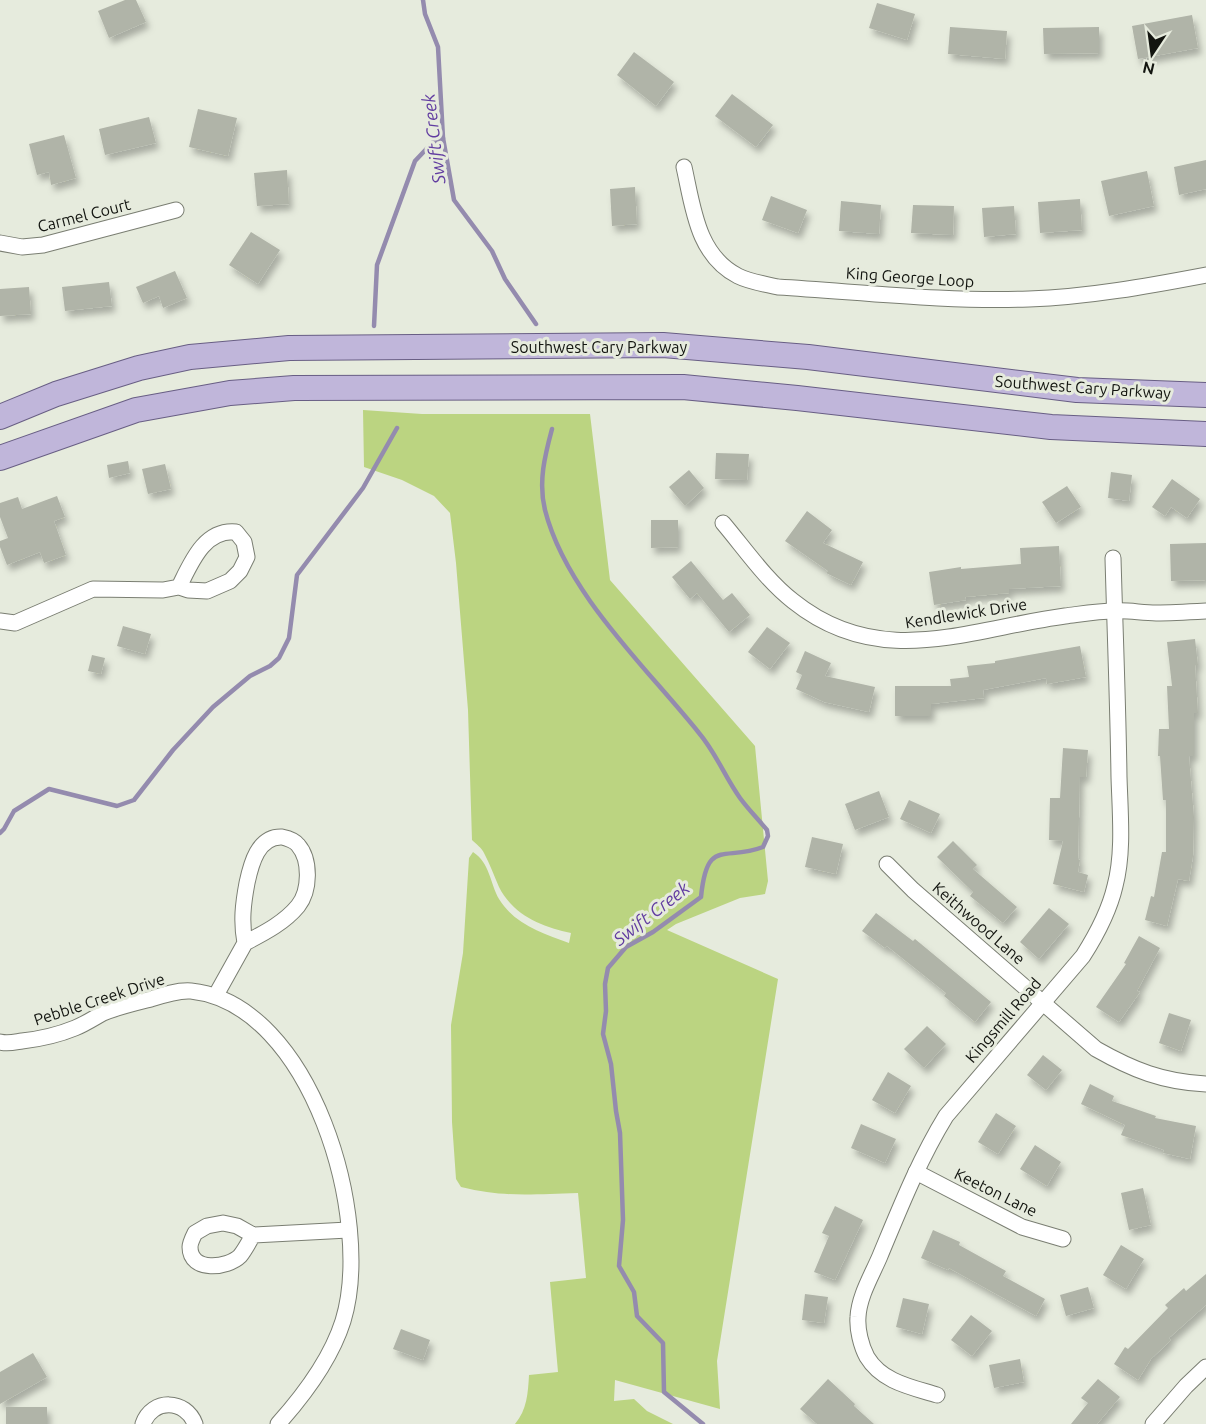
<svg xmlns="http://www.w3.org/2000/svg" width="1206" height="1424" font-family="Ubuntu,sans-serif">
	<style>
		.green { fill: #bbd481 }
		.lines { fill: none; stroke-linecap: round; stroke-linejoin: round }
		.stream { stroke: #948bae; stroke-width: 4.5 }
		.building { fill: #b0b4a8; filter: url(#shadow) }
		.street-casing { stroke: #7a7e72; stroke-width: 17 }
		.primary-casing { stroke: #685e84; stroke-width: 26 }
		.street { stroke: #fff; stroke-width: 15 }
		.primary { stroke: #c0b6da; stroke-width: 24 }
		.labels { text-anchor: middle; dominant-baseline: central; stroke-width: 6; stroke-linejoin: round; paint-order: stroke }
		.street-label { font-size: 16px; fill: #131510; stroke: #e6ebdd }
		.water-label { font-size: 18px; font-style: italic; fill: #613ca0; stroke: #e6ebdd }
	</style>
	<defs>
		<filter id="shadow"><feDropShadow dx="3.5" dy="6" stdDeviation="3" flood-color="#0004"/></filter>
	</defs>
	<rect width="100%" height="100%" fill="#e6ebdd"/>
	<path class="green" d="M363,410L422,414H590L610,580L755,746L768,881L765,894L740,898L676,924L667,930L778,979L717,1361L720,1409L615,1380L614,1401L634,1399L647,1411L673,1424H515C527,1410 528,1393 529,1375L558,1372L550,1282L586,1278L578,1193C534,1194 506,1198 461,1187L456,1179L452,1122L451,1025L463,953L469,858L473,852C490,863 490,883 499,899C515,925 543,933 569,943L571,933C542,927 513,915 499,887C494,876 490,864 484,853C482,848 476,844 472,840L468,710L456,563L450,513L434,496L402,480L364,467Z"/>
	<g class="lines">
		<g class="stream">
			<path d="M423,0L425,14L438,47L443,138L454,200L492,251L505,279L536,324"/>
			<path d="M374,326L377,265L415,161L433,142L443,138"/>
			<path d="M552,429C545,455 538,482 545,510C566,593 647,668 699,733C716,753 725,777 740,798C748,809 758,819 767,830L768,836L763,847C724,862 707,837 701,897L653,932L626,947L608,968L605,984L606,1011L603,1034L611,1064L616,1111L620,1133L623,1220L619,1266L634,1292L637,1316L663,1343L664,1392L703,1424"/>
			<path d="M0,833L4,829L14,811L49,789L117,806L134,800L173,750L213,707L250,676L270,666L279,658L289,638L297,575L363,488L397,428"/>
		</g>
	</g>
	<g class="building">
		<path d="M125,0H136L146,22L109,38L98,11Z"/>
		<path d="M877,3L915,14L907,40L869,28Z"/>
		<path d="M1192,15L1198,48L1138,59L1132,26Z"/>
		<path d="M950,27L1007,31L1005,59L948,54Z"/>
		<path d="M1099,27V53L1044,54L1043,28Z"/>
		<path d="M634,52L674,82L656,106L617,75Z"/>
		<path d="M732,94L773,125L756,147L715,116Z"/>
		<path d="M198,109L237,118L228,156L189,147Z"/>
		<path d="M149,117L156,143L105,155L99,129Z"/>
		<path d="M64,135L76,178L51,185L49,172L37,175L29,144Z"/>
		<path d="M1206,160V189L1179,195L1174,167Z"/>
		<path d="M287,170L289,204L257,206L254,173Z"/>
		<path d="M1147,171L1154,206L1109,216L1101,181Z"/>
		<path d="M635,187L637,224L612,226L610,189Z"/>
		<path d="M771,196L807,210L798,233L762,220Z"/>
		<path d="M1080,199L1082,230L1040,233L1038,202Z"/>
		<path d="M841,201L881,205L879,234L839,231Z"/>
		<path d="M913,205L954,206L953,235L911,233Z"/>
		<path d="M1014,206L1016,234L984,237L982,208Z"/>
		<path d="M251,232L280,250L258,284L229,265Z"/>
		<path d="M175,271L187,298L163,308L159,296L143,303L136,287Z"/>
		<path d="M109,282L112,306L65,311L62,287Z"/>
		<path d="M29,287L31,314L0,316V289Z"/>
		<path d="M716,453L749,454L747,480L715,479Z"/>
		<path d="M128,461L130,473L109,478L107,465Z"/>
		<path d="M165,464L171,489L148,494L142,469Z"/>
		<path d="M689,470L704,488L685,506L669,487Z"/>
		<path d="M1111,472L1132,475L1129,501L1108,498Z"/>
		<path d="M1172,479L1200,499L1187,518L1171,507L1165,516L1152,507Z"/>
		<path d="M1067,486L1081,507L1056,523L1042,502Z"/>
		<path d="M57,496L65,517L54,521L66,555L44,563L40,552L7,565L0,547V541L8,538L0,517V503L18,497L22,509Z"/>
		<path d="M807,511L832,530L823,543L863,562L851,585L826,573L828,571L785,541Z"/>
		<path d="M651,520H678V547L651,548Z"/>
		<path d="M1206,543V580L1171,581L1170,544Z"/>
		<path d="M1059,546L1061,586L1009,589V593L965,597L966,600L934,605L929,572L961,567V569L1021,564L1020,548Z"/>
		<path d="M691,561L723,600L732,593L750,615L729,632L697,593L690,599L672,577Z"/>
		<path d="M123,626L151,634L145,654L117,646Z"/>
		<path d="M767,627L790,643L770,669L748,652Z"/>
		<path d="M1195,639L1198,665H1195L1198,713H1194V756H1189L1194,817L1193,856L1189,881L1178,879L1167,926L1145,920L1151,896L1154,897L1162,852H1166V800H1163L1160,756H1158L1159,729H1169L1167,686H1172L1167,642Z"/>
		<path d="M1080,646L1086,677L1047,684L1046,678L983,690L984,698L931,704V716H895V686H951L950,679L969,677L967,666L995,663V661Z"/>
		<path d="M805,651L831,663L825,676L875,687L869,712L824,702L796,689L802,675L796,672Z"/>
		<path d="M92,655L105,658L101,674L88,671Z"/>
		<path d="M1063,748L1088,750L1086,777H1080L1078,859L1080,860L1078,872L1088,875L1084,892L1053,884L1063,841L1049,840L1050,798H1060Z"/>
		<path d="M879,791L889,817L855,830L845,804Z"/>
		<path d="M909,800L940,814L931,833L900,819Z"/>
		<path d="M812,837L843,844L836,874L805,867Z"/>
		<path d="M953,841L977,865L973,869L1017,907L1003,923L970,896L973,892L937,857Z"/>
		<path d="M1049,908L1069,924L1039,959L1020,942Z"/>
		<path d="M876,913L913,941L915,939L991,1002L975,1022L944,996L946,993L887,946L885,948L862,931Z"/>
		<path d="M1139,936L1160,948L1137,991L1140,992L1119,1022L1096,1007L1126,964L1124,963Z"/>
		<path d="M1169,1013L1191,1020L1181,1051L1159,1043Z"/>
		<path d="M927,1026L946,1044L924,1068L904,1049Z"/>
		<path d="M1043,1055L1062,1070L1046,1090L1027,1075Z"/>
		<path d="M888,1072L911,1086L895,1113L872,1100Z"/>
		<path d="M1090,1084L1114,1096L1112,1101L1156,1116L1155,1118L1196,1126L1190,1159L1163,1153L1164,1150L1121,1135L1125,1125L1081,1104Z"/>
		<path d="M996,1113L1016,1126L998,1154L978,1142Z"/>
		<path d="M861,1124L896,1139L885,1163L851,1148Z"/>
		<path d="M1035,1145L1061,1162L1047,1186L1020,1169Z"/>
		<path d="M1143,1188L1151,1225L1129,1230L1121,1193Z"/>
		<path d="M835,1206L863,1220L835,1280L814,1272L829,1236L822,1233Z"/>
		<path d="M933,1230L960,1242L959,1245L1006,1271L1003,1276L1045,1299L1036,1316L949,1268L948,1270L921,1258Z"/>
		<path d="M1121,1245L1144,1259L1126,1289L1103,1275Z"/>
		<path d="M1206,1274V1305L1169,1338L1171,1340L1151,1359L1138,1380L1114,1364L1125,1347L1128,1349L1168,1308L1165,1305L1184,1288L1186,1291Z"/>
		<path d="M1088,1287L1094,1308L1066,1316L1060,1295Z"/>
		<path d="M805,1294L828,1297L824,1323L802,1320Z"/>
		<path d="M903,1298L929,1304L922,1334L896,1327Z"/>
		<path d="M971,1315L992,1331L972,1356L951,1340Z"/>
		<path d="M401,1329L430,1340L423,1360L393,1349Z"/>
		<path d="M33,1353L47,1377L0,1404V1372Z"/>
		<path d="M1020,1359L1024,1382L994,1388L989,1365Z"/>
		<path d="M828,1379L855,1404L854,1406L874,1424H817L800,1409Z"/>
		<path d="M1098,1379L1120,1397L1097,1424H1071L1088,1403L1081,1398Z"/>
		<rect x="6" y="1407" width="41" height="17"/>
	</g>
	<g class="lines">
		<defs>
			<g id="street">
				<path d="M684,167C693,207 697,255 738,276C750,282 765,284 778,287C861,292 946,302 1029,299C1088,297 1148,286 1206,275"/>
				<path d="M0,243L22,247L43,245L176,210"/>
				<path d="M723,523C745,549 766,580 793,601C880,671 968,629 1065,616C1081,614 1098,611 1115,611C1128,610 1142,613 1156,613C1172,613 1189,612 1206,611"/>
				<path d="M0,621L15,623L93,589L163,590L179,587L188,590L207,591L230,581L240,571L247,557L244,542L236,532C204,529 191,563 179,587"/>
				<path d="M887,864L913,890L1096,1049C1133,1070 1163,1082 1206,1084"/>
				<path d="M216,995L245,943C241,922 243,904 247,883C251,864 258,836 282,837C287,838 295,841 298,845C311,860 310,891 298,906C284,923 264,933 245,943"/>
				<path d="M0,1042C8,1044 15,1042 22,1041C40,1039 58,1035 75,1028C85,1024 94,1018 103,1013C118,1007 135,1003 151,999C163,995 178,990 191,991C312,1004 374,1220 343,1321C331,1359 304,1395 278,1424"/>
				<path d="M916,1172L1022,1227L1063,1239"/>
				<path d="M253,1235C249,1242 245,1250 240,1256C228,1268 190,1273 190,1247C190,1243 193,1237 195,1233L207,1226L223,1223L237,1226L253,1235L348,1230"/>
				<path d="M937,1395C911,1387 882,1382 867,1357C861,1346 857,1329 858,1317C859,1296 872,1275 880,1256C900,1208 919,1160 946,1116L1083,956C1097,934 1109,912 1115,886C1124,852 1120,812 1119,777C1118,704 1115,631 1113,558"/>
				<path d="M143,1424C152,1398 186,1399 195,1424"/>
				<path d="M1153,1424L1186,1386L1206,1367"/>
			</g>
			<g id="primary">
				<path d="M0,417L56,394L139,368L190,357L289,348L663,345L808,357L1077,390L1206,395"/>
				<path d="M0,458L136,410L230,393L294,388L683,387L797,398L1051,427L1206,434"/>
			</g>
		</defs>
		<use href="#street" class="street-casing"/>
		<use href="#primary" class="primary-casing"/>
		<use href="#street" class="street"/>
		<use href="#primary" class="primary"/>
	</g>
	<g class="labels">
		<g class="street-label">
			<text transform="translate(84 215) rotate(-14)">Carmel Court</text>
			<text transform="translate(910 277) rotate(4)">King George Loop</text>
			<text x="599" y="347">Southwest Cary Parkway</text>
			<text transform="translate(1083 387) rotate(4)">Southwest Cary Parkway</text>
			<text transform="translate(966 613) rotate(-9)">Kendlewick Drive</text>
			<text transform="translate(979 923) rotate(41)">Keithwood Lane</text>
			<text transform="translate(99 999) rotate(-18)">Pebble Creek Drive</text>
			<text transform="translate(1003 1020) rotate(-49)">Kingsmill Road</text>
			<text transform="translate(996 1192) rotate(26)">Keeton Lane</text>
		</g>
		<g class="water-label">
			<text transform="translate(433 139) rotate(-97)">Swift Creek</text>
			<text transform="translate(651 913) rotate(-38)">Swift Creek</text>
		</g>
	</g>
	<g transform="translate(1152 54) rotate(193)" stroke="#e6ebdd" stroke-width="4.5" paint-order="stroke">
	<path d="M0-4.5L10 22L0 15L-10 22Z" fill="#131510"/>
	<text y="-9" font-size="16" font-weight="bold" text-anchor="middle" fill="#131510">N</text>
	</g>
</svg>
